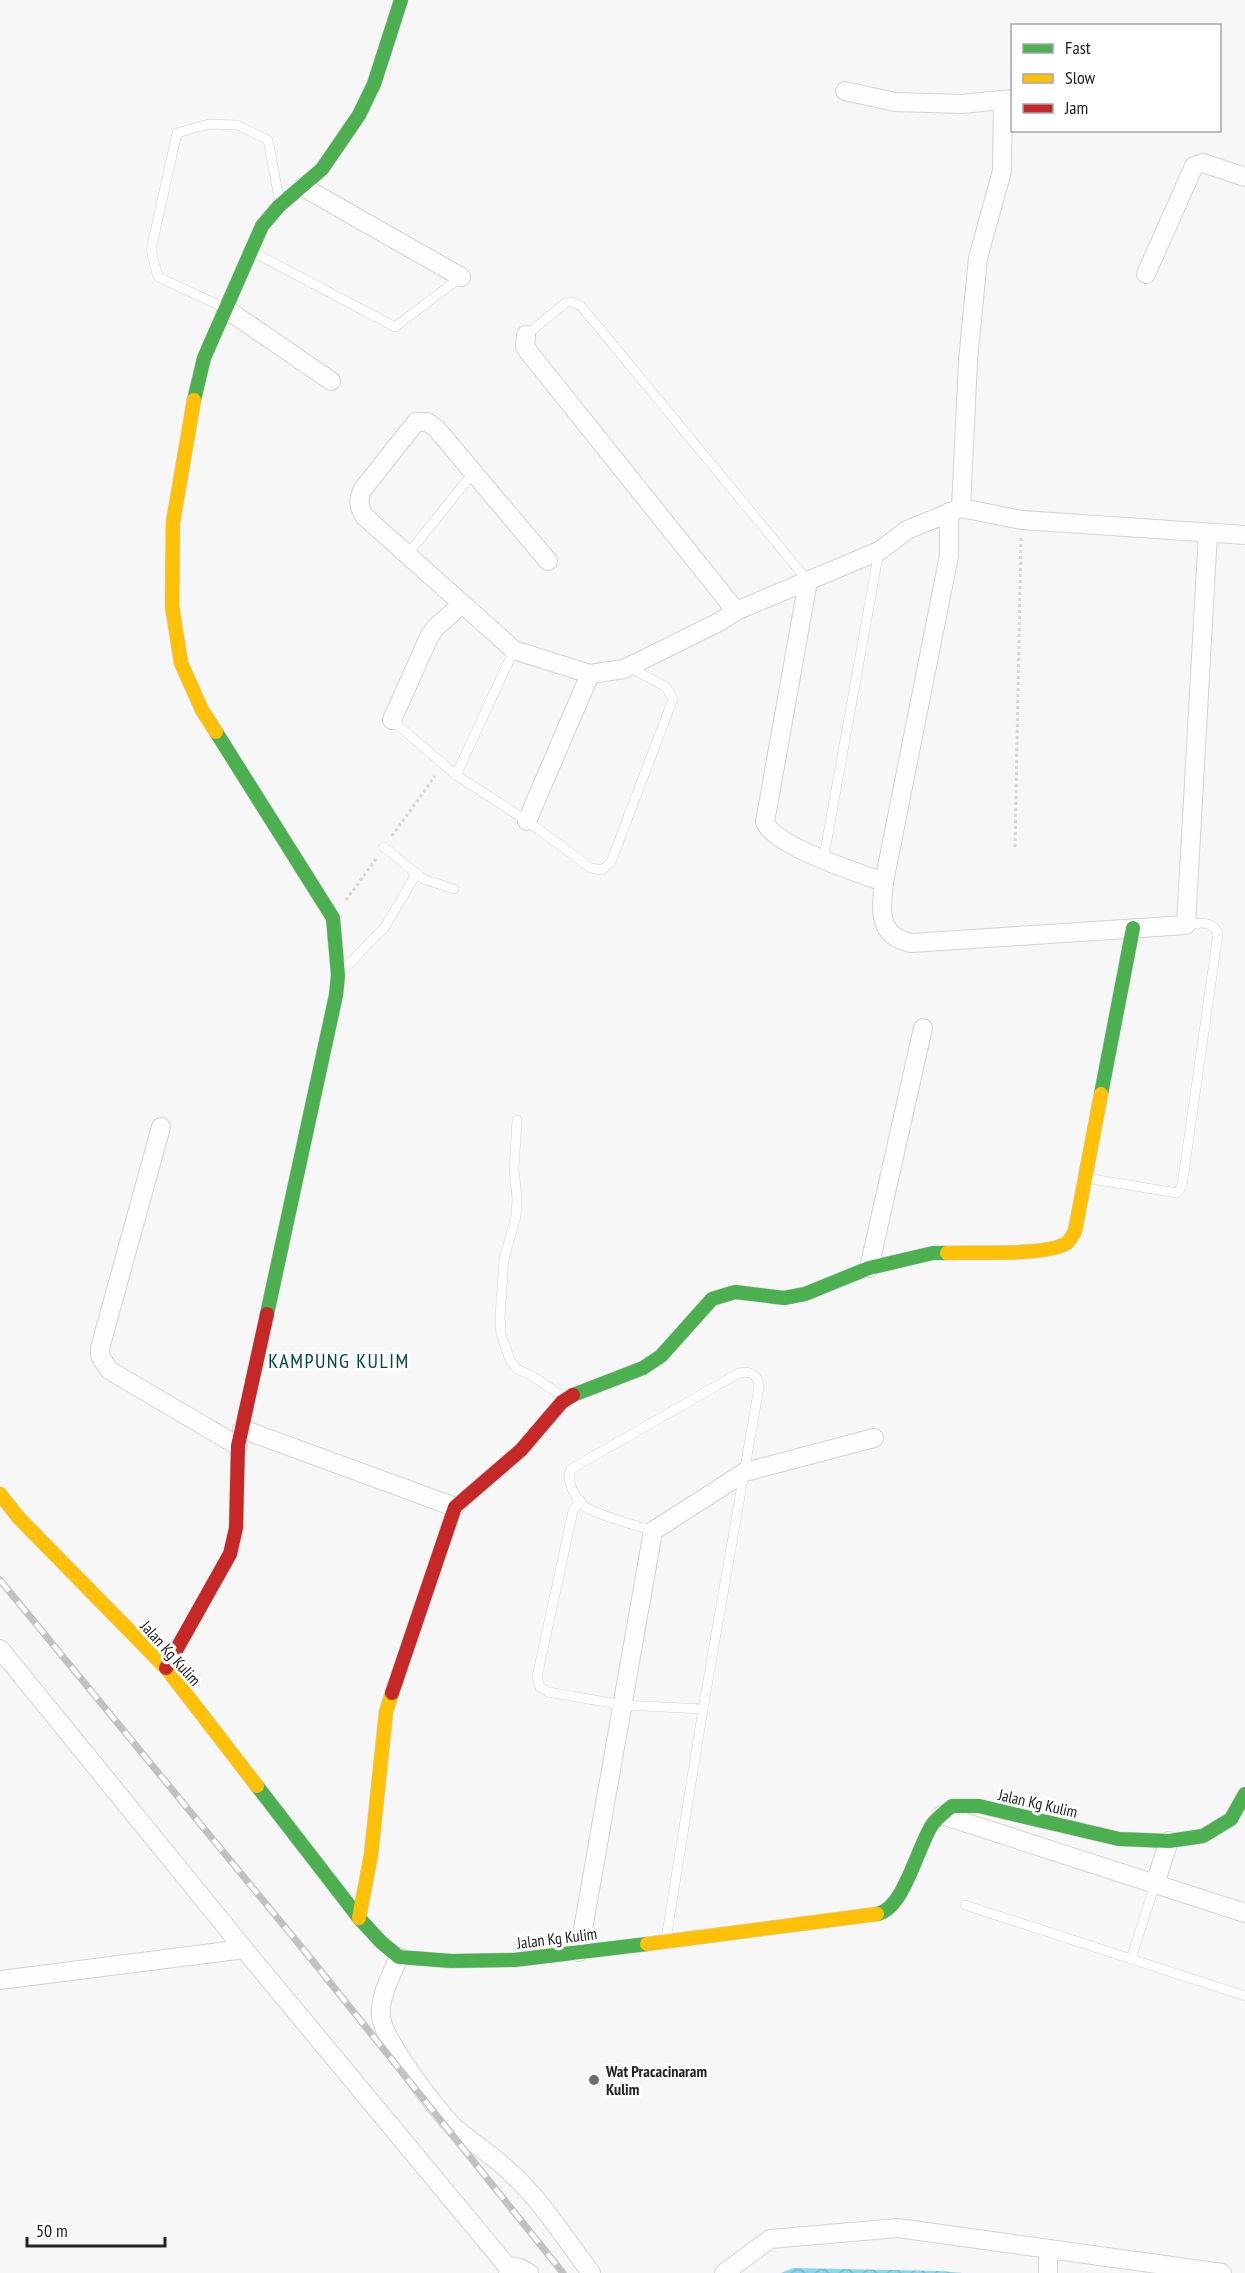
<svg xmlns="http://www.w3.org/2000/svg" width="1245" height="2273" font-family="'PT Sans Narrow',sans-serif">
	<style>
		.water { fill: url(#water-waves) }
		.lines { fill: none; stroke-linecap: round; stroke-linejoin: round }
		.lane-casing { stroke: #d3d3d3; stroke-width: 10 }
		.street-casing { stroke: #d3d3d3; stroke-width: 20 }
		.fast-casing { stroke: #d3d3d3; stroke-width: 15 }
		.slow-casing { stroke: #d3d3d3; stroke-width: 15 }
		.jam-casing { stroke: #d3d3d3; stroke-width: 15 }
		.path { stroke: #d6d6d6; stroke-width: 3; stroke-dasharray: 3 3; stroke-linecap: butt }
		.lane { stroke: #fefefe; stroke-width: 9 }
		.street { stroke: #fefefe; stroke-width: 18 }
		.fast { stroke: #4caf50; stroke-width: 14 }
		.slow { stroke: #ffc107; stroke-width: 14 }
		.jam { stroke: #c62828; stroke-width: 14 }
		.rail-casing { stroke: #c1c1c1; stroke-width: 7 }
		.rail { stroke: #fff; stroke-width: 4.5; stroke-dasharray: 14; stroke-linecap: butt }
		.poi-dot { fill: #6d6d6d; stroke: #fff; stroke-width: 2 }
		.labels { text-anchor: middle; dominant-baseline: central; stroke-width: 6; stroke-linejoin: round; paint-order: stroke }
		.street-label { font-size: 16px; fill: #222223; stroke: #fff }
		.poi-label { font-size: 16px; font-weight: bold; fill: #222223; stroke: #fff; text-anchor: start }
		.quarter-label { font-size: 20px; letter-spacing: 1.5px; fill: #024644; stroke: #fff }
	</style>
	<defs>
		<pattern id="water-waves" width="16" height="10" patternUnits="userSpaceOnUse" patternTransform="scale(1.5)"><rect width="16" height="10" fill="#8ad7ee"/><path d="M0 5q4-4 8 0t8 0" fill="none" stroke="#77b8cc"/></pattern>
	</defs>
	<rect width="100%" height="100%" fill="#f7f7f7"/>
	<path class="water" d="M793,2268L941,2271L963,2273H781Z"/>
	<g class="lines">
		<defs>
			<g id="lane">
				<path d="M253,252L395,327L461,277"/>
				<path d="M225,308L158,277L151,250L177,133L209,124L237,125L268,140L280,203"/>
				<path d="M526,335L567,302H572L581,306L808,581"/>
				<path d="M407,555L473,473"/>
				<path d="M392,720L456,775L527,821L591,868L602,870L611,862L673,699L666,687L629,667"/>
				<path d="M456,775L514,650"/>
				<path d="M384,847L423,879L454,889"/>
				<path d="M823,862L879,551"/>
				<path d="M342,971L385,927L416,874"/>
				<path d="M517,1120L514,1169L517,1199L516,1216L504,1259L500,1317L501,1334L510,1360L517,1369L534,1377L559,1394L565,1395"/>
				<path d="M1086,1178L1177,1193L1182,1186L1218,933C1211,920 1199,923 1186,925"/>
				<path d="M580,1500L573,1511L537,1677L540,1687L548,1692L623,1705L703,1709"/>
				<path d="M653,1531C633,1524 609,1519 589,1509C577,1503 565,1482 571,1469L739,1373C751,1370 758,1375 759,1387L703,1709L666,1939"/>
				<path d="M965,1905L1245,1996"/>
				<path d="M1131,1959L1155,1884"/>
			</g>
			<g id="street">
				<path d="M845,91L895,102L962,104L1012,99"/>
				<path d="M303,187L461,277"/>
				<path d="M1146,274L1194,166L1203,163L1245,177"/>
				<path d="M226,309L331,381"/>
				<path d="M526,335L525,346L527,350L736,611"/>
				<path d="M961,508L968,361L978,258L1002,171L1003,101"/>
				<path d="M548,561L436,428L427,422H416L363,489C358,499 358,505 364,516L514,650L590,674L624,669L719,622L736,611L879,551L907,530L961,508L1022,520L1245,535"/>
				<path d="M808,581L765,822C774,846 858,873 884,882L949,556V512"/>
				<path d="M392,720L429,637L435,628L461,605"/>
				<path d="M527,821L590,674"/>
				<path d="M884,882C881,910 877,936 911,943L1186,925L1208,533"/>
				<path d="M161,1127L100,1348V1356L109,1370L238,1446"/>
				<path d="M869,1268L923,1028"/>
				<path d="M242,1429L455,1507"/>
				<path d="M0,1649L244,1949L507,2266L508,2273"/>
				<path d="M942,1815L1245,1913"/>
				<path d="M1155,1884L1169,1841"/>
				<path d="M579,1952L653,1531L745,1472L874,1438"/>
				<path d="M399,1957C391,1976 379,1997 381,2017C384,2041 436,2109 454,2127C472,2143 494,2156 511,2173C542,2201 566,2240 591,2273"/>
				<path d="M0,1980L244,1949"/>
				<path d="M1048,2249V2273"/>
				<path d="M507,2266L520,2268L529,2273"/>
				<path d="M724,2273L770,2239L898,2228L1222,2273"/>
			</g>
			<g id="fast">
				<path d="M194,400L204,358L262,226L279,206L322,169L359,115L374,84L401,0"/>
				<path d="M216,732L333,918L338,975L336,995L267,1314"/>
				<path d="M1101,1094L1133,928"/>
				<path d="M573,1395L643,1368L661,1356L712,1299L735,1292L784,1298L805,1294L869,1268L933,1253H947"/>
				<path d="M257,1786L359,1918L381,1942L399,1957L451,1961L514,1960L647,1944"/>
				<path d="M877,1914C904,1909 917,1848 932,1825C937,1818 945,1812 952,1806H979L1119,1839L1169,1841L1203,1836L1231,1819L1245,1794"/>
			</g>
			<g id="slow">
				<path d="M194,400L173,522L172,606L181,663L202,710L216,732"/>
				<path d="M947,1253C973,1252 1047,1256 1067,1243C1070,1240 1073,1235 1075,1231L1101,1094"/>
				<path d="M0,1494L18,1517L166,1668L257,1786"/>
				<path d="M359,1918L371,1855L386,1712L392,1693"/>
				<path d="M647,1944L877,1914"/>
			</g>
			<g id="jam">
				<path d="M166,1668L230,1554L236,1528L238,1446L267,1314"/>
				<path d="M392,1693L455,1507L521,1450L562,1402L573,1395"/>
			</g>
		</defs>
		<use href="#lane" class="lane-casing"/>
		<use href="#street" class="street-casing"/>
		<use href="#fast" class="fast-casing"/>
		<use href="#slow" class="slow-casing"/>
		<use href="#jam" class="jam-casing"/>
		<g class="path">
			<path d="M392,836L435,776"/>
			<path d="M1015,847L1021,536"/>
			<path d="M346,900L376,859"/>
		</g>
		<use href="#lane" class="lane"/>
		<use href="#street" class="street"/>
		<use href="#fast" class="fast"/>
		<use href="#slow" class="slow"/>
		<use href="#jam" class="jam"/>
		<defs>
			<path id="rail" d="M0,1580L312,1960L563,2273"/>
		</defs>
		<use href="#rail" class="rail-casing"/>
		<use href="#rail" class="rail"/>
	</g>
	<circle class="poi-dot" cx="594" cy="2080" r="6"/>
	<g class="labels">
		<g class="street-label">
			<text transform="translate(171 1653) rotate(48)">Jalan Kg Kulim</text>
			<text transform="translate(1038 1803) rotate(13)">Jalan Kg Kulim</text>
			<text transform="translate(557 1938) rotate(-7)">Jalan Kg Kulim</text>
		</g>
		<g class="poi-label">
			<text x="606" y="2071">Wat Pracacinaram<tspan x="606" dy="18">Kulim</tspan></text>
		</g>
		<g class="quarter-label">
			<text x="339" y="1361">KAMPUNG KULIM</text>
		</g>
	</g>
	<rect x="1011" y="24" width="210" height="108" fill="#ffffff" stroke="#a7a7a7" stroke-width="1.5"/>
	<rect x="1023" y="44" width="30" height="9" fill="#4caf50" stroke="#a7a7a7" stroke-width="1.5"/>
	<text x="1065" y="54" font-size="18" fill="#222223">Fast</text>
	<rect x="1023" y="74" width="30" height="9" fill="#ffc107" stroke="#a7a7a7" stroke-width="1.5"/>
	<text x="1065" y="84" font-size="18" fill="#222223">Slow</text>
	<rect x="1023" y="104" width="30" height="9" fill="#c62828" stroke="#a7a7a7" stroke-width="1.5"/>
	<text x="1065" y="114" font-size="18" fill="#222223">Jam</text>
	<path d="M27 2237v9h138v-9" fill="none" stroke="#222223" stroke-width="3"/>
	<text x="36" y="2237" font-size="18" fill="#222223" stroke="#ffffff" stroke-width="4.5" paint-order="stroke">50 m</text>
</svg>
